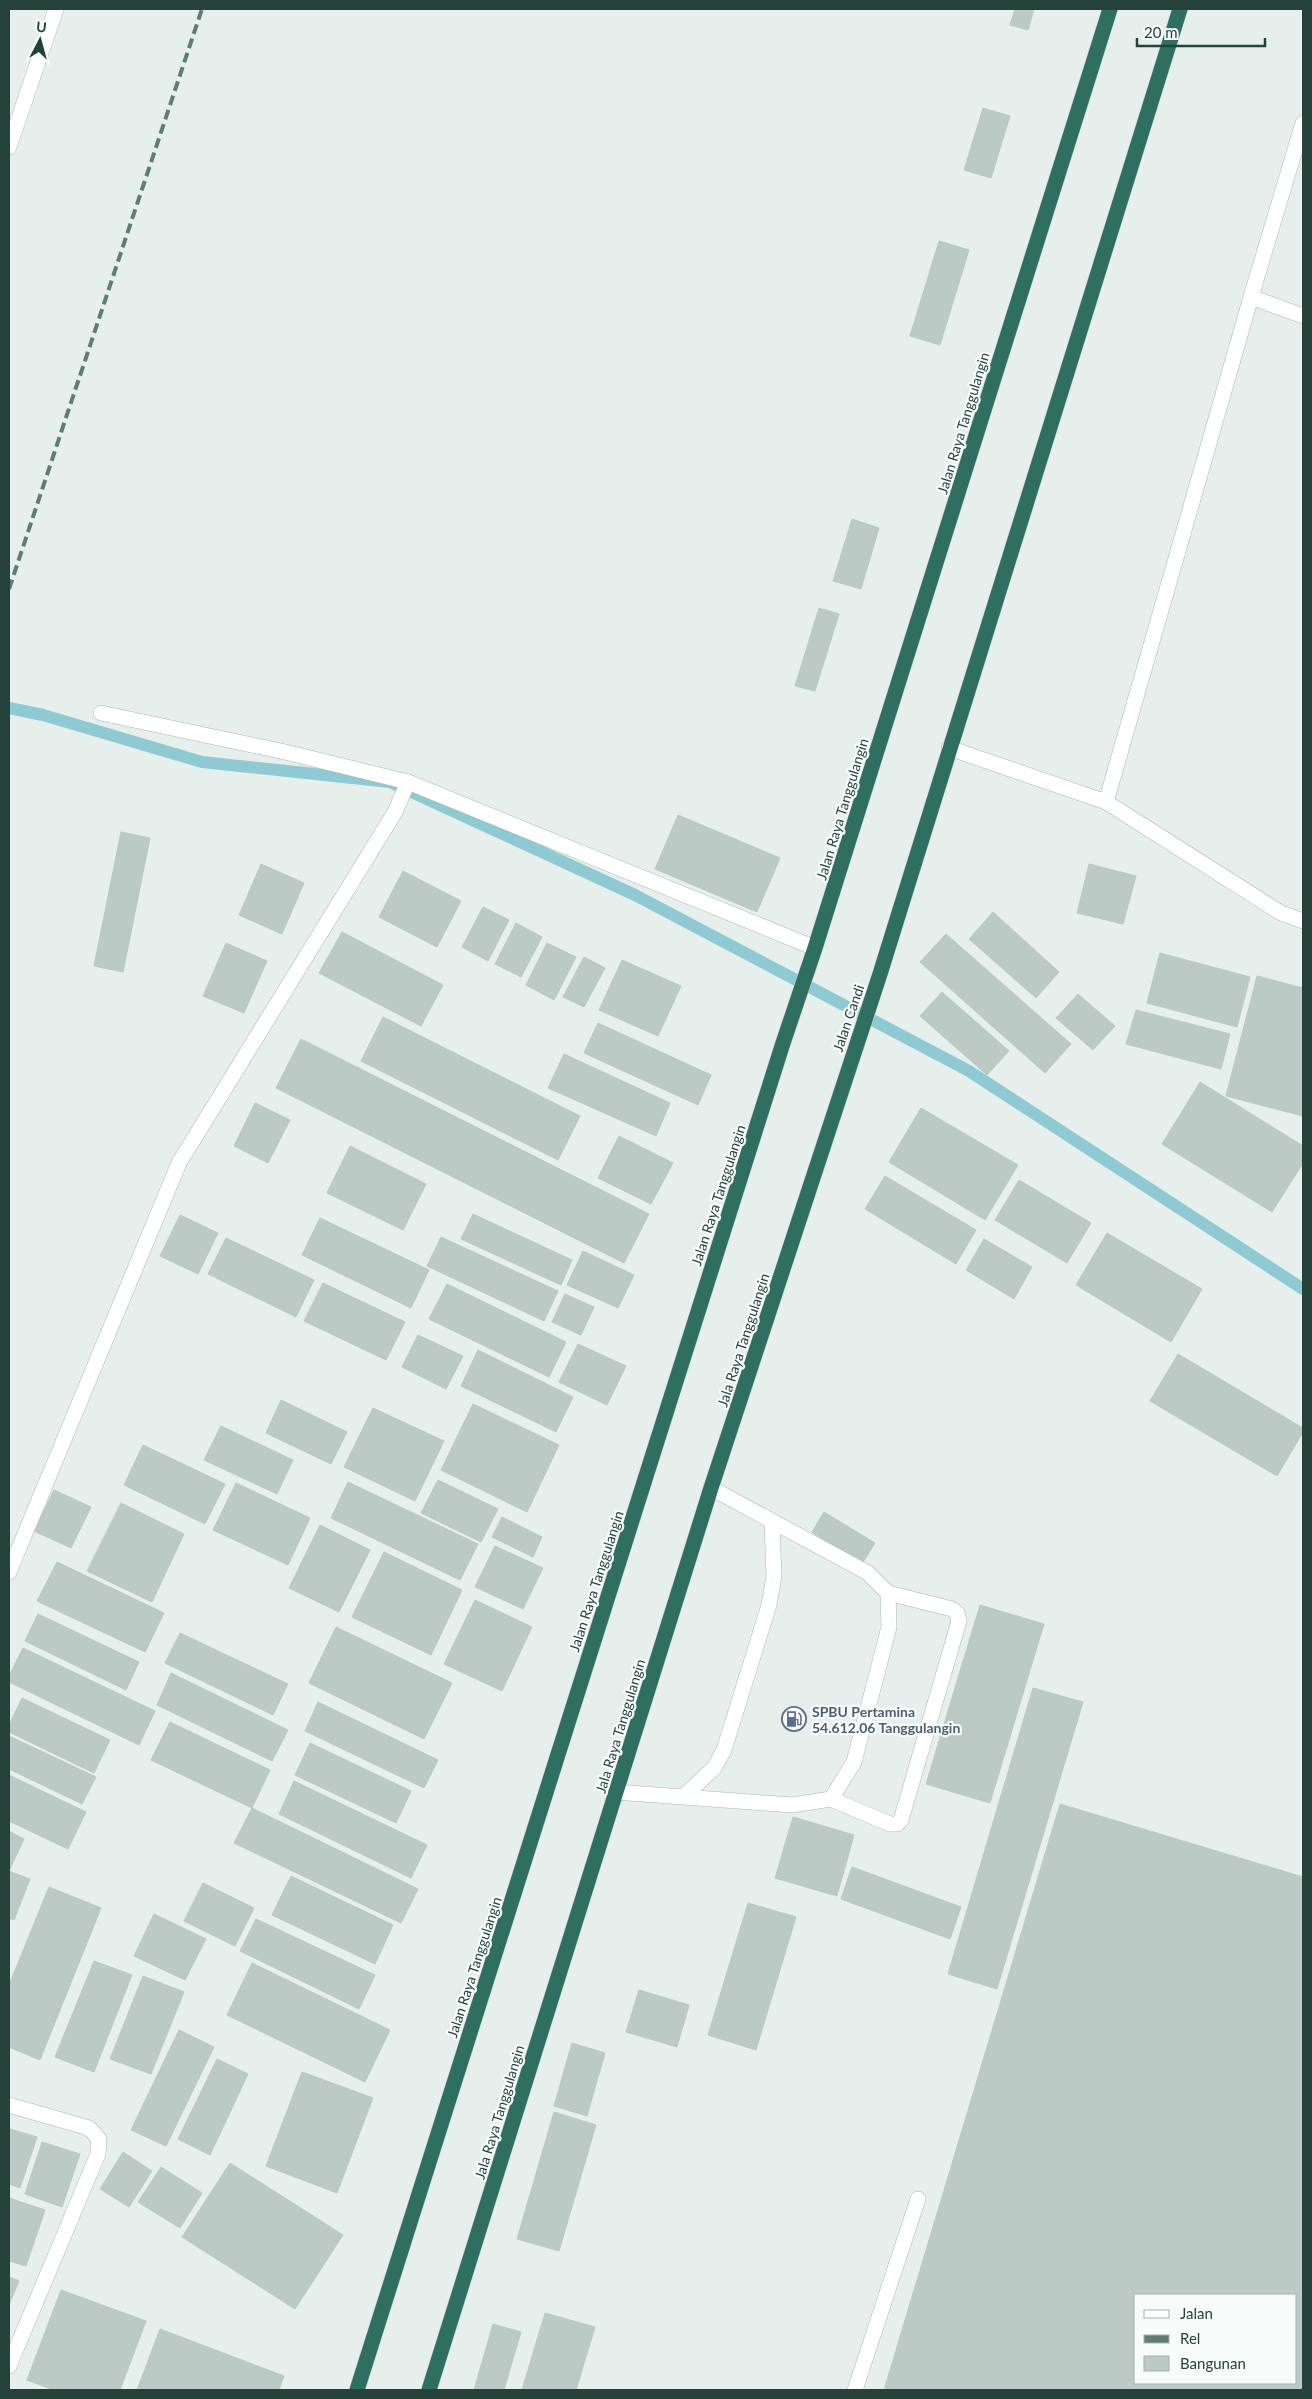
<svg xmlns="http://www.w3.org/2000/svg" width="1312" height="2399" font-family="Lato,sans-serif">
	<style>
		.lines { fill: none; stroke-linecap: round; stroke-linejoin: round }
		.stream { stroke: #8ec9d4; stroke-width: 12 }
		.building { fill: #bbcac4; stroke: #b8c9c2; fill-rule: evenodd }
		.minor-casing { stroke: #a8b8b2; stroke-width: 16 }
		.highway-casing { stroke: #c2cac8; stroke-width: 16 }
		.minor { stroke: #fff; stroke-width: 15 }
		.highway { stroke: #2f6f62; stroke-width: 15 }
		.rail { stroke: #5f7d75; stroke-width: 4; stroke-dasharray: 10 5; stroke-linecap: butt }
		.labels { text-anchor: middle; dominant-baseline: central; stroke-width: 4.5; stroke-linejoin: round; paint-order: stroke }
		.street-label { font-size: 14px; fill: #24423a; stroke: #f7fbf9 }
		.service-label { font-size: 14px; font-weight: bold; fill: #4e5e75; stroke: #f7fbf9; text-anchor: start }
	</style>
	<rect width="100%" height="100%" fill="#e6efeb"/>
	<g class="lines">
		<path class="stream" d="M9,708L43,715L202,762L390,782L635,895L969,1071L1303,1289"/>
	</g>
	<g class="building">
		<path d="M1015,9H1034L1028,30L1010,25Z"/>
		<path d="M983,108L1010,116L991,178L964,170Z"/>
		<path d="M939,241L969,250L940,345L910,336Z"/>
		<path d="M852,519L879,528L861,589L833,581Z"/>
		<path d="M819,608L839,614L815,691L795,686Z"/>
		<path d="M678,815L780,858L757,912L655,869Z"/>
		<path d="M121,832L150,838L123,972L94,966Z"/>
		<path d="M261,864L304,883L282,934L239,915Z"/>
		<path d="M1089,864L1136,876L1123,924L1077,913Z"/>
		<path d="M403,871L461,901L437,947L379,917Z"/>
		<path d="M483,907L509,920L488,961L462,947Z"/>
		<path d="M993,912L1059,972L1036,998L969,939Z"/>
		<path d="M516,923L542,937L521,977L495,964Z"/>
		<path d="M342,932L443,985L421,1026L319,973Z"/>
		<path d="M946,934L1071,1044L1045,1073L920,962Z"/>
		<path d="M226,943L267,961L244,1013L203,996Z"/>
		<path d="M547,943L576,957L554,1000L526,985Z"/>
		<path d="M1160,953L1250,977L1237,1027L1147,1003Z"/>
		<path d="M584,957L605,968L584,1007L563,997Z"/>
		<path d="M622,960L681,986L658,1036L599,1010Z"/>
		<path d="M1257,976L1303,988V1116L1226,1096Z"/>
		<path d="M942,992L1009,1051L987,1075L920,1016Z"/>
		<path d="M1078,994L1115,1026L1093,1050L1056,1018Z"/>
		<path d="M1136,1010L1230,1034L1221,1069L1126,1044Z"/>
		<path d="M383,1017L580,1116L558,1160L361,1061Z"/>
		<path d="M598,1023L711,1075L698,1105L584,1053Z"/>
		<path d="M301,1039L649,1214L624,1263L276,1088Z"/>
		<path d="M564,1054L670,1103L656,1136L548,1088Z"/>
		<path d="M1200,1082L1303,1146V1163L1272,1212L1162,1144Z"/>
		<path d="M255,1103L290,1120L268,1163L234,1146Z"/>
		<path d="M921,1108L1018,1165L985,1220L889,1162Z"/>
		<path d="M619,1136L673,1163L651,1204L598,1178Z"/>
		<path d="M350,1146L426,1184L403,1230L327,1193Z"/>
		<path d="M885,1176L976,1230L956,1264L865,1209Z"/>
		<path d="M1019,1180L1091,1223L1067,1263L995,1220Z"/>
		<path d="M473,1214L572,1260L561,1285L461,1239Z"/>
		<path d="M180,1215L218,1233L198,1274L160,1256Z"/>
		<path d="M320,1218L429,1270L411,1308L302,1255Z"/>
		<path d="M1107,1233L1202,1289L1171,1342L1076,1285Z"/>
		<path d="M441,1237L558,1291L544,1321L427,1266Z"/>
		<path d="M226,1238L314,1280L296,1317L208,1274Z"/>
		<path d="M984,1239L1032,1267L1014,1299L966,1270Z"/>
		<path d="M583,1251L634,1275L618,1308L567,1285Z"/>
		<path d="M323,1283L405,1322L386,1360L304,1321Z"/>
		<path d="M447,1284L566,1342L549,1377L429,1319Z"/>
		<path d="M565,1294L594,1307L581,1335L552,1322Z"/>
		<path d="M418,1335L463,1356L446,1389L402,1367Z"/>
		<path d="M578,1344L626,1366L607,1405L559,1382Z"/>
		<path d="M478,1350L573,1397L556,1432L461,1386Z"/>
		<path d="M1178,1354L1303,1428V1432L1277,1476L1150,1401Z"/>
		<path d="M281,1400L347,1432L331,1464L266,1433Z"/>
		<path d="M473,1404L559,1445L527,1512L441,1470Z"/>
		<path d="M373,1408L444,1441L415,1501L344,1467Z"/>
		<path d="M221,1426L293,1460L277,1494L204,1460Z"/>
		<path d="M143,1445L225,1484L205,1524L124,1485Z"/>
		<path d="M438,1480L498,1509L481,1542L421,1513Z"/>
		<path d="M348,1482L478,1544L460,1580L331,1518Z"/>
		<path d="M236,1483L310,1518L288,1565L213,1530Z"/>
		<path d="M54,1490L91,1507L71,1548L34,1531Z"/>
		<path d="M121,1503L184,1534L152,1602L87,1571Z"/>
		<path d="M824,1512L875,1543L862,1564L812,1532Z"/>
		<path d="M502,1517L542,1537L533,1557L492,1537Z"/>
		<path d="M320,1525L370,1550L339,1612L289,1588Z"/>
		<path d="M495,1546L543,1568L523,1609L475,1587Z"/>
		<path d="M384,1552L462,1590L431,1655L352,1617Z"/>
		<path d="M57,1562L164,1613L145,1652L37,1601Z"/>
		<path d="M475,1600L532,1627L502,1691L444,1664Z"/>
		<path d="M980,1605L1044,1624L990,1803L926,1784Z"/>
		<path d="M38,1614L139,1662L126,1690L25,1641Z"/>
		<path d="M336,1627L452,1683L424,1739L309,1683Z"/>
		<path d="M180,1633L288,1684L273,1715L165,1663Z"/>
		<path d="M23,1648L155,1711L139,1745L9,1682V1676Z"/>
		<path d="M171,1673L288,1730L272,1761L157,1705Z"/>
		<path d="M1033,1688L1083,1702L997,1989L948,1974Z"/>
		<path d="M22,1698L110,1740L94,1773L9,1732V1725Z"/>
		<path d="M318,1702L438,1760L424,1788L305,1731Z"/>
		<path d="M170,1722L270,1770L252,1808L151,1760Z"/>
		<path d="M9,1736L96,1777L82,1804L9,1769Z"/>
		<path d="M310,1743L411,1791L396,1823L295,1775Z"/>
		<path d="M9,1775L86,1812L68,1849L9,1821Z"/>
		<path d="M294,1781L427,1845L411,1878L279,1814Z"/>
		<path d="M1060,1804L1303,1877V2390H884ZM1136,2295H1296V2383H1136Z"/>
		<path d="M252,1808L418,1889L401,1923L234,1843Z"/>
		<path d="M793,1817L854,1835L837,1896L775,1878Z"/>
		<path d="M9,1831L24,1839L10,1869L9,1868Z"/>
		<path d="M852,1867L961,1907L950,1939L841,1899Z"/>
		<path d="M9,1871L30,1879L14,1920L9,1918Z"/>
		<path d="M291,1876L393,1925L375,1964L272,1915Z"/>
		<path d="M203,1883L254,1908L235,1946L184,1921Z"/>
		<path d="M49,1887L101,1908L40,2060L9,2047V1985Z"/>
		<path d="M748,1903L796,1917L756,2050L708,2035Z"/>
		<path d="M154,1914L206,1939L185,1980L134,1956Z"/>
		<path d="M256,1919L375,1975L359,2009L240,1951Z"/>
		<path d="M94,1961L132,1975L94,2072L55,2057Z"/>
		<path d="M252,1963L390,2030L365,2082L227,2015Z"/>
		<path d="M143,1976L184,1992L151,2074L110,2059Z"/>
		<path d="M639,1990L689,2005L677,2047L626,2032Z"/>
		<path d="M179,2030L214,2047L166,2146L131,2130Z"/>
		<path d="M572,2043L605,2053L587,2116L554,2106Z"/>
		<path d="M217,2059L248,2074L210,2155L178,2139Z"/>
		<path d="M302,2072L373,2098L337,2193L266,2166Z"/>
		<path d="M554,2112L596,2125L559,2251L517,2239Z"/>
		<path d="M10,2129L37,2137L20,2188L9,2184Z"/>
		<path d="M42,2142L80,2154L62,2207L25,2194Z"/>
		<path d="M123,2152L152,2171L129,2207L100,2189Z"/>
		<path d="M230,2163L343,2235L295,2309L182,2237Z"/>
		<path d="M161,2167L202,2193L180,2228L138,2202Z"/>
		<path d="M9,2198L45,2210L26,2266L9,2261Z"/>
		<path d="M9,2277L19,2281L9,2305Z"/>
		<path d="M61,2290L146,2321L120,2390H54L27,2380Z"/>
		<path d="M545,2313L595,2327L576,2390H522Z"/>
		<path d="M493,2324L521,2332L504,2390H474Z"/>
		<path d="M160,2329L284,2376L279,2390H137Z"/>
	</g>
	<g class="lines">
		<defs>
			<g id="minor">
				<path d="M1303,123L1251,297L1303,316"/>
				<path d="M9,147L56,9"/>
				<path d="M101,713L285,752L408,782L815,948"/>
				<path d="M949,748L1106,802L1281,913L1303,921"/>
				<path d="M1106,802L1251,297"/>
				<path d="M9,1572L179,1163L395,812L408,782"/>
				<path d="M616,1792L792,1805L831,1799L854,1762L889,1627L888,1593L868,1573L711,1488"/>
				<path d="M684,1796L714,1768L724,1750L769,1605L774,1576L772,1523"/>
				<path d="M831,1799L890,1824H897L901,1820L959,1621L957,1613L952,1609L888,1593"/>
				<path d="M9,2105L89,2128L99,2139L98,2154L9,2366"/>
				<path d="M855,2390L918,2199"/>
			</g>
			<g id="highway">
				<path d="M357,2390L783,1043L815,948L1110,9"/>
				<path d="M429,2390L711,1488L880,974L1180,9"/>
			</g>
		</defs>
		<use href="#minor" class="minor-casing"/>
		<use href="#highway" class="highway-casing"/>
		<use href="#minor" class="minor"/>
		<use href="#highway" class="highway"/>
		<path class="rail" d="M9,589L202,9"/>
	</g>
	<defs>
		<symbol id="fuel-ring" viewBox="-11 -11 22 22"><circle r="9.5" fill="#f7fbf9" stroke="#5c6f8a" stroke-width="1.5"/><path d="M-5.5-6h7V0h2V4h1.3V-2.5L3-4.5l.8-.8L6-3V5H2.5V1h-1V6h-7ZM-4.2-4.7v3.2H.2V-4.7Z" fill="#5c6f8a"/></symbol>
	</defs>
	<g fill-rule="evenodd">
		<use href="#fuel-ring" x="780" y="1705" width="28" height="28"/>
	</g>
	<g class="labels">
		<g class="street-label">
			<text transform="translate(963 423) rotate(-73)">Jalan Raya Tanggulangin</text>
			<text transform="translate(842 809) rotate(-73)">Jalan Raya Tanggulangin</text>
			<text transform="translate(848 1018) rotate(-71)">Jalan Candi</text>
			<text transform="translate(718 1195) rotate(-72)">Jalan Raya Tanggulangin</text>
			<text transform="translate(743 1340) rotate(-72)">Jala Raya Tanggulangin</text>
			<text transform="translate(596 1581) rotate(-72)">Jalan Raya Tanggulangin</text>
			<text transform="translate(620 1726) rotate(-73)">Jala Raya Tanggulangin</text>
			<text transform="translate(474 1967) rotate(-72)">Jalan Raya Tanggulangin</text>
			<text transform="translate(499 2112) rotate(-73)">Jala Raya Tanggulangin</text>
		</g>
		<g class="service-label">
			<text x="812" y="1711">SPBU Pertamina<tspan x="812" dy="16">54.612.06 Tanggulangin</tspan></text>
		</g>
	</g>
	<rect width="1312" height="2399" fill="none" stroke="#24423a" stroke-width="20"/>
	<rect x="1134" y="2294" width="162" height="90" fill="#f7fbf9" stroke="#a3b1ad"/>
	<rect x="1144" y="2310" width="25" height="8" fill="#ffffff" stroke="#a3b1ad"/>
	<text x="1180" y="2319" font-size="15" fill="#24423a">Jalan</text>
	<rect x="1144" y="2335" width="25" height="8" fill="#5f7d75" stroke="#a3b1ad"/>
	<text x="1180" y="2344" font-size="15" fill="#24423a">Rel</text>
	<rect x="1144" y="2356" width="25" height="15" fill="#bbcac4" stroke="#a3b1ad"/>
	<text x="1180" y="2369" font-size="15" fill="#24423a">Bangunan</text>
	<g transform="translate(40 40) rotate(6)" stroke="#f7fbf9" stroke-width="4" paint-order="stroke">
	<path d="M0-4L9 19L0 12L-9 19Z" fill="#24423a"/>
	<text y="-8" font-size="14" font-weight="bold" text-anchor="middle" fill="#24423a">U</text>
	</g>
	<path d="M1137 38v8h128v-8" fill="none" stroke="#24423a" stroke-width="2.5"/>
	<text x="1144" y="38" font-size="15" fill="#24423a" stroke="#f7fbf9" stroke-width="4" paint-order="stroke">20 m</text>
</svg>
